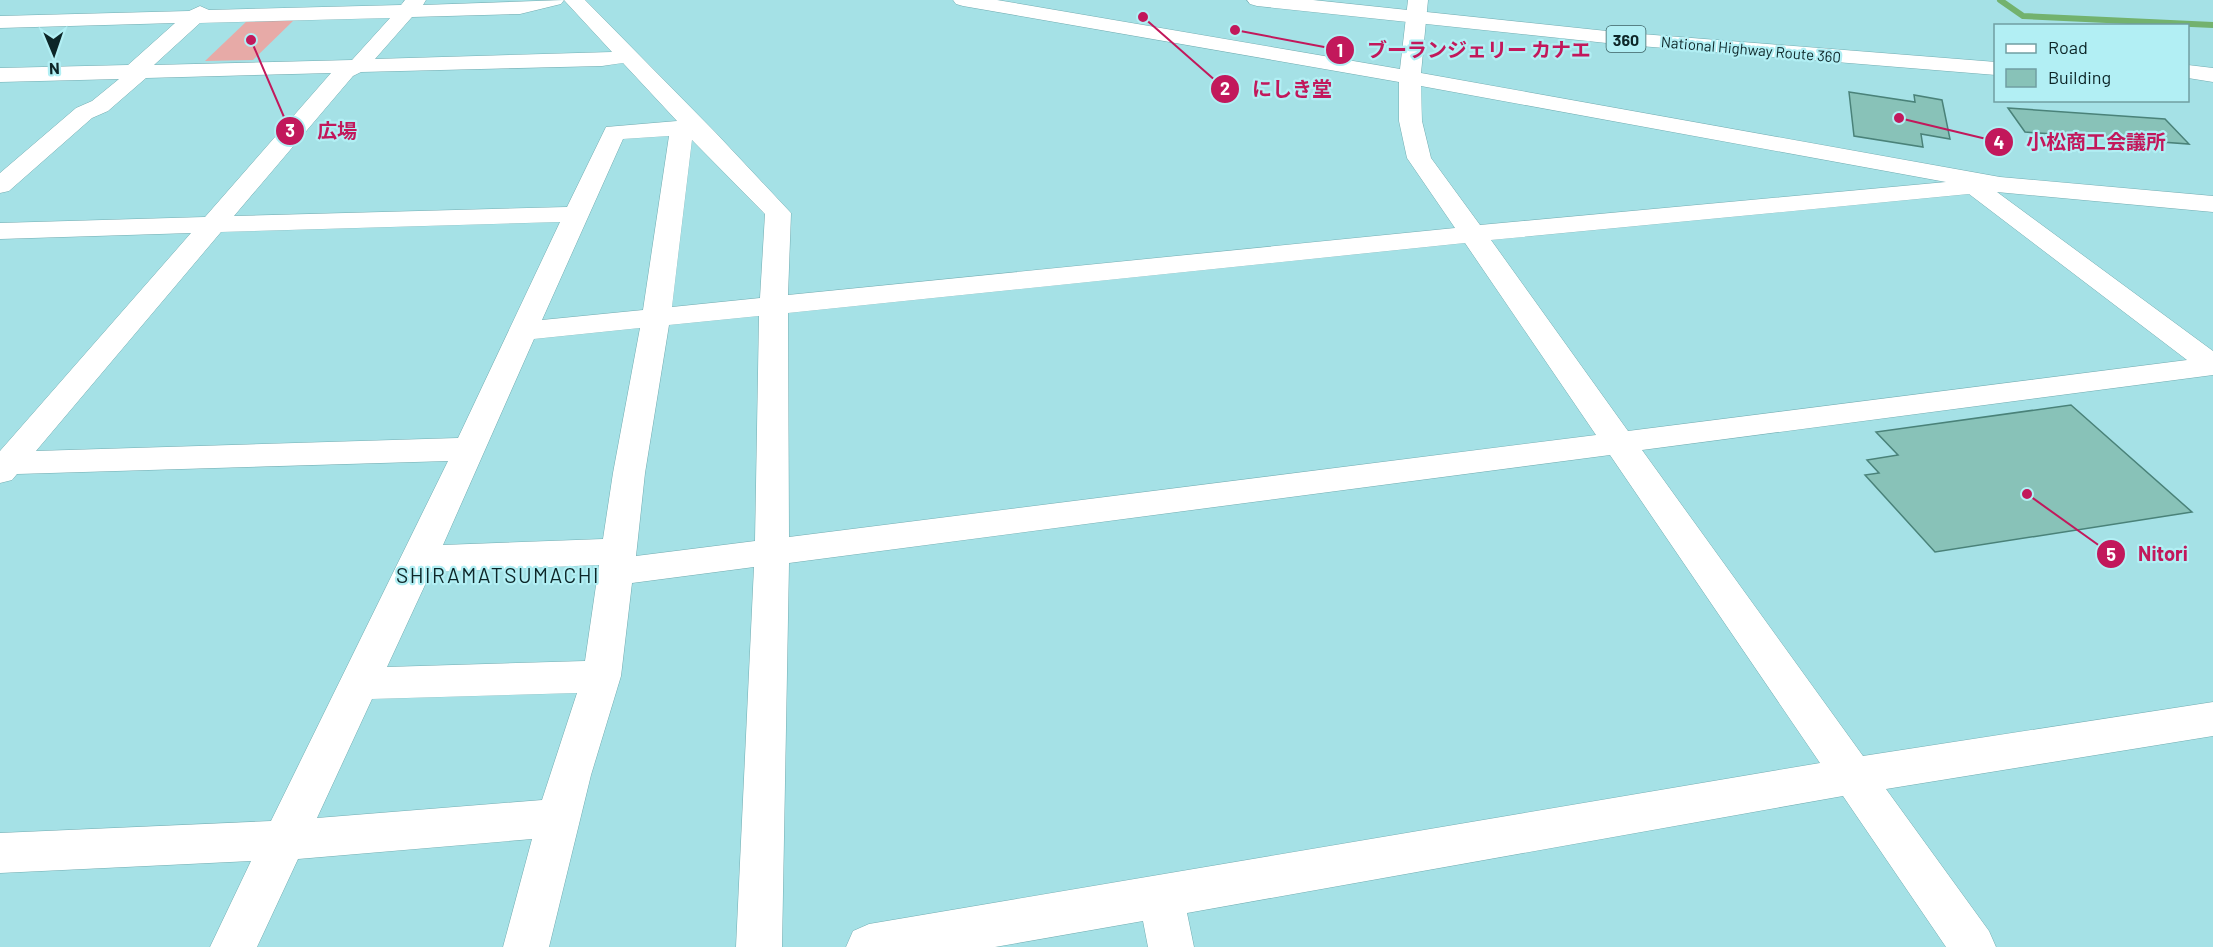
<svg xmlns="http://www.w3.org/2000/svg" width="2213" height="947" font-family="Barlow,'Noto Sans JP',sans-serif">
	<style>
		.green { fill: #e7aaa7 }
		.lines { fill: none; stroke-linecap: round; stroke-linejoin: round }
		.stream { stroke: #73b26e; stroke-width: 6 }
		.building { fill: #88c2b8; stroke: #4a8279; stroke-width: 1.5 }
		.minor-casing { stroke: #72acb1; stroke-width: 1 }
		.highway-casing { stroke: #72acb1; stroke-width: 1 }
		.minor { fill: #fff; fill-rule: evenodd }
		.highway { fill: #fff; fill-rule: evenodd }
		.labels { text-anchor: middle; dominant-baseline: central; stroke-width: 4.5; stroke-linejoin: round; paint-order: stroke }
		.far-street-label { font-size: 15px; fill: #0d2628; stroke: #b2eff4 }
		.shield { fill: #b2eff4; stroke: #3e6265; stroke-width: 1.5 }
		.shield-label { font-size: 16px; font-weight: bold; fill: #0d2628 }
		.quarter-label { font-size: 21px; letter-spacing: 1.5px; fill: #0d2628; stroke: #b2eff4 }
		.leader { fill: none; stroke: #c2185b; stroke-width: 2 }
		.callout-dot { fill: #c2185b; stroke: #b2eff4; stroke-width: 2 }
		.mark-label { font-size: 18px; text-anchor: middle; font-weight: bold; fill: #fff }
		.callout-label { font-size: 20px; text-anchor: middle; font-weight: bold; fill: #c2185b; stroke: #b2eff4; stroke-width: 4.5; stroke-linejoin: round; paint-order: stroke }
	</style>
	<rect width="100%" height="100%" fill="#a5e1e6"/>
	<path class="green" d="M295,19L253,60L205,61L248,20Z"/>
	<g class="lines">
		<path class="stream" d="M2000,0L2023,16L2213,25"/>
	</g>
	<g class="building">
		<path d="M1849,92L1915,102L1914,95L1942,100L1950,139L1921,134L1923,147L1854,136Z"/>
		<path d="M2008,108L2165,119L2189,144L2025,132Z"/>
		<path d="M2071,405L2192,512L1935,552L1865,475L1879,473L1867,460L1898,455L1876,432Z"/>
	</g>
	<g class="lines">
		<defs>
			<path id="minor" d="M405,0H426L423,5L564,0L561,4L520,14L412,17L375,59L612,52L564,0H585L715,132L791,213L788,295L1455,228L1407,158L1399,121V82L963,6L956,4L953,0H997L1400,69L1408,0H1428L1421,73L2000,177L2213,196V212L1997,192L2213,351V375L1642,450L1863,756L2213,702V736L1886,789L1989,931L1996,947H1946L1843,796L1187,913L1194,947H1148L1143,921L995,947H846L853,931L869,924L1820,763L1610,455L789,563L782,947H736L754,567L632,583L621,676L591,775L549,947H503L532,839L298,859L257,947H210L251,861L0,873V833L271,821L448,461L17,474L12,480L0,483V451L191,233L0,239V223L205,217L331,73L146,78L108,111L92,118L9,191L0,193V173L76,108L92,101L119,79L0,82V68L128,65L175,23L0,28V16L189,11L200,6L209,10L401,5ZM390,18L352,60L154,65L200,23ZM623,63L677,121L606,127L567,207L234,216L353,76L361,72L602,66ZM1421,86L1946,182L1480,225L1431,158L1422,121ZM669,136L643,310L542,320L623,139ZM692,140L765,214L760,298L672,307ZM1969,194L2187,360L1628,431L1491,240ZM560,222L458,438L36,451L221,232ZM1465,243L1596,435L789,537L788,313ZM759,316L755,541L636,556L645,473L669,325ZM640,328L613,473L603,539L443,545L534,339ZM599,565L585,661L387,667L431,572ZM577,693L542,800L317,818L372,699Z"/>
			<g id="highway">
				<path d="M1247,0H1313L1616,32L1996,62V75L1616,44L1257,6L1250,4Z"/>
				<path d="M2188,65L2213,68V82L2188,78Z"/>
			</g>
		</defs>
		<use href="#minor" class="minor-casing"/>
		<use href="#highway" class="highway-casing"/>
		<use href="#minor" class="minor"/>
		<use href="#highway" class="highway"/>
	</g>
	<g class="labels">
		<g class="far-street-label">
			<text transform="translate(1751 49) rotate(5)">National Highway Route 360</text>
		</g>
		<rect class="shield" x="1606.5" y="26" width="39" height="26" rx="4.5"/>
		<g class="shield-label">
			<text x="1626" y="39">360</text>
		</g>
		<g class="quarter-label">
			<text x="498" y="574">SHIRAMATSUMACHI</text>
		</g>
	</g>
	<path class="leader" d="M1235 30L1340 50M1143 17L1225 89M251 40L290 131M1899 118L1999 142M2027 494L2111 554"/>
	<g class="callout-dot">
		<circle cx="1235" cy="30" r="6"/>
		<circle cx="1143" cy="17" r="6"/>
		<circle cx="251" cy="40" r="6"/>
		<circle cx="1899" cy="118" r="6"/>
		<circle cx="2027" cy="494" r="6"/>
		<circle cx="1340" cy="50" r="15"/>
		<circle cx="1225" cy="89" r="15"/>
		<circle cx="290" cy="131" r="15"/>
		<circle cx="1999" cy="142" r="15"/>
		<circle cx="2111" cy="554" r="15"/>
	</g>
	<g class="mark-label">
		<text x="1340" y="57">1</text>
		<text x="1225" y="95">2</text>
		<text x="290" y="137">3</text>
		<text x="1999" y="149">4</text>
		<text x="2111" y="561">5</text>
	</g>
	<g class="callout-label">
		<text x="1479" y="57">ブーランジェリー カナエ</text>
		<text x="1292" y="96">にしき堂</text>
		<text x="337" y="138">広場</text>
		<text x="2096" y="149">小松商工会議所</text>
		<text x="2163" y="561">Nitori</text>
	</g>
	<rect x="1994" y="24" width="195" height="78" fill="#b2eff4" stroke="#709fa2" stroke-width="1.5"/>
	<rect x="2006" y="44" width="30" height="9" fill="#ffffff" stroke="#709fa2" stroke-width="1.5"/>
	<text x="2048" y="54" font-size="18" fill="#0d2628">Road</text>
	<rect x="2006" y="69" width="30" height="18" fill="#88c2b8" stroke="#709fa2" stroke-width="1.5"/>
	<text x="2048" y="84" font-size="18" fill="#0d2628">Building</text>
	<g transform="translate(54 54) rotate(178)" stroke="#b2eff4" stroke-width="4.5" paint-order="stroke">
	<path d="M0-4.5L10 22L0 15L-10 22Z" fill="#0d2628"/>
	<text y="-9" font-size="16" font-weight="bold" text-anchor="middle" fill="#0d2628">N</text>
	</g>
</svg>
